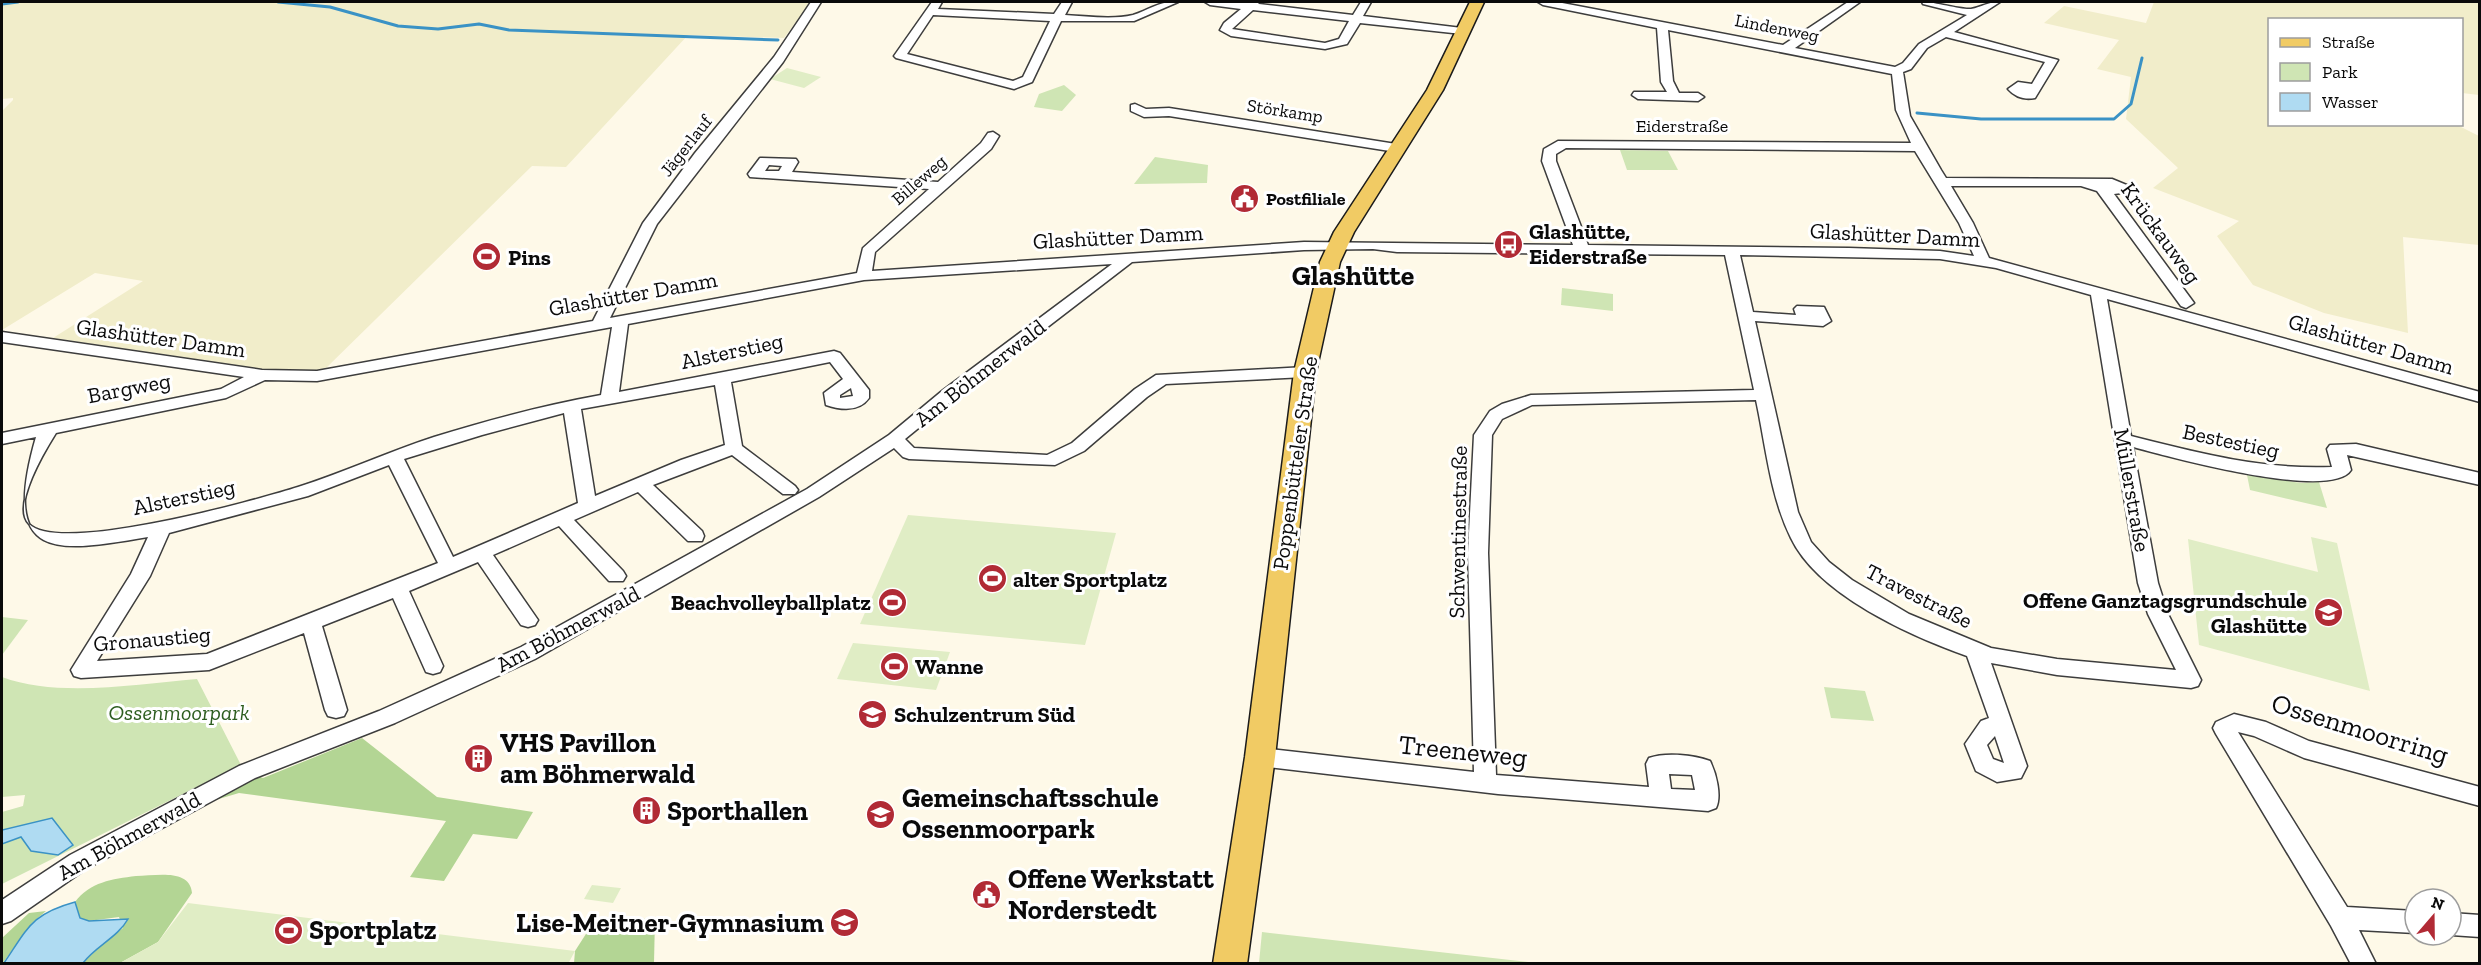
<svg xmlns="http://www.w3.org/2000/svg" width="2481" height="965" font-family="'Zilla Slab',serif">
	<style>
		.farmland { fill: #f1edca }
		.green { fill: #cfe5b4 }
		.forest { fill: #b3d594 }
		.pitch { fill: #e0edc5 }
		.water { fill: #afdbf2; stroke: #3a92c5; stroke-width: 1.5 }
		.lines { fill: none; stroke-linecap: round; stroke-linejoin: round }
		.stream { stroke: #3a92c5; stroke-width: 3 }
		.minor-casing { stroke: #3d3d3d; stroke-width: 3 }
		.major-casing { stroke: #1b1b1b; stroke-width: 3 }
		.minor { fill: #fff; fill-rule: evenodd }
		.major { fill: #f1cb64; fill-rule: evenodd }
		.labels { text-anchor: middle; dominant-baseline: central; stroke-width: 6; stroke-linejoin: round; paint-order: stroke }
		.far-street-label { font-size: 18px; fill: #0a0a0a; stroke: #fff }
		.far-poi-label { font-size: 18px; font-weight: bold; fill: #0a0a0a; stroke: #fff; text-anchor: start }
		.poi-label { font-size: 22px; font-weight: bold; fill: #0a0a0a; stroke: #fff; text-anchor: start }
		.street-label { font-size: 22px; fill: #0a0a0a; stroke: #fff }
		.park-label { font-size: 22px; font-style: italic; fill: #2d5d1f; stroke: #fff }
		.near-street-label { font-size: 27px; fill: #0a0a0a; stroke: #fff }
		.near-poi-label { font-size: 27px; font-weight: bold; fill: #0a0a0a; stroke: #fff; text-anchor: start }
		.district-label { font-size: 28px; font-weight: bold; fill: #0a0a0a; stroke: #fff }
	</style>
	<rect width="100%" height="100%" fill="#fef9e8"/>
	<g class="farmland">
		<path d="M2,2H811L784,38L688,35L566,167L532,166L323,371L283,372L53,338L143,281L95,273L2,330V111L13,100V98L2,99Z"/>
		<path d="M2154,2H2479V95L2462,93V20H2270V124L2457,125L2479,136V245L2403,237L2408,333L2324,313L2253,285L2217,236L2239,221L2153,188L2178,168L2126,119L2131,77L2097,69L2119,40L2044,23L2064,6L2146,23Z"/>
	</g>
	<g class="green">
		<path d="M1064,85L1076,95L1062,111L1034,107L1039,94Z"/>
		<path d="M1620,150L1668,151L1678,170H1627Z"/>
		<path d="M1155,157L1208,165L1207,183L1134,184Z"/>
		<path d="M1562,288L1613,294V311L1561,305Z"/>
		<path d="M2247,475L2301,483L2319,482L2327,508L2250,490Z"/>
		<path d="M2,617L28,620L2,655Z"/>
		<path d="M2,677C58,698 137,684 197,679L241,765L2,884V844C18,829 54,842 73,845L2,830V812L23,806L25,795L2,797Z"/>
		<path d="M1824,687L1865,691L1874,721L1831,718Z"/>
		<path d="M1262,932L1537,963H1259Z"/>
	</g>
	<g class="forest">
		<path d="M362,738L437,797L533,812L517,839L473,834L444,881L410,877L446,821L239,793L212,801L247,772L263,778Z"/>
		<path d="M136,876C155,876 190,868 192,893L158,942L120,963H83L109,938L123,928L119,917L89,921L80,918L75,902C90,882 112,879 136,876Z"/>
		<path d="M46,911L32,923L2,964V938L29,913Z"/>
		<path d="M655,918L654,963H574L575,951L593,923Z"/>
	</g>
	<g class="pitch">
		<path d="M787,68L821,77L804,88L770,79Z"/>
		<path d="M908,515L1116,533L1085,645L860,624Z"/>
		<path d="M2311,537L2337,543L2370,691L2199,645L2188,539L2318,572Z"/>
		<path d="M853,643L950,652L936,690L837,679Z"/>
		<path d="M592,885L620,888H621L613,903L584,899Z"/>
		<path d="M188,903L575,951L568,964L120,963L158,942Z"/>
	</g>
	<g class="water">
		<path d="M52,818L73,845L58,855L31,851L21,837L2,844V830Z"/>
		<path d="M75,902L80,918L89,921L128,919C118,937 96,946 83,963H4C28,928 31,914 75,902Z"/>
	</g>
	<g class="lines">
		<g class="stream">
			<path d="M278,2L330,7L398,26L438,29L479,24L509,30L778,40"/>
			<path d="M2,4L18,2"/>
			<path d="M1917,113L1981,119H2114L2131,104L2142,58"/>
		</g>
		<defs>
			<g id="minor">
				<path d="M811,2H821L783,62L657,224L610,318L857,273L863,248L929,189L750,177L748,174L760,158L796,159L798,162L792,172L938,182L981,143L988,133L993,132L999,136L991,149L875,252L872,271L1304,242L1573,245L1542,161L1544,149L1558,141L1911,143L1896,110L1892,74L1668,30L1673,81L1679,93H1698L1704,97L1698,101L1638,99L1632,95L1634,92H1667L1661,82L1657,28L1543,5L1538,2H1557L1783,45L1848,2H1860L1795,48L1895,67L1903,63L1919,44L1967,15L1923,4L1922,2C1936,2 1962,10 1971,9C1982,7 1987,2 2000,2L1954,32L2058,60L2035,98C2025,100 2015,97 2008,89L2018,82L2032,84L2045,62L1946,37L1927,48L1911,69L1903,72L1910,116L1941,170L1946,178L2112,179L2129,186V192L2114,194L2194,303L2186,308L2181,306L2097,191L2081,186H1951L1973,223L1989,258L2480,392V402L2107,299L2131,436C2198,453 2263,470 2332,467L2327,449L2330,445L2356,444L2480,473V485L2347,455L2351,470C2331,502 2167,456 2133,447L2158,583L2168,614L2201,680L2198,686L2191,688L2057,675L1991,663L2027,766L2021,778L1997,782L1976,771L1965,744L1981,721L1989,718L1967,656C1911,636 1818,595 1791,538C1770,496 1766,446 1756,400L1532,405L1502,419L1492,435L1488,553L1496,775L1649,787L1646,764L1649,758C1666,752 1694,755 1710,761C1716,773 1722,796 1716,808L1708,811L1498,794L1260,766L1252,763L1249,757L1252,751L1260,748L1474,772L1468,553L1474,435L1490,411L1502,404L1531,395L1754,390L1725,255L1397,252L1373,249L1304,250L1132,262L954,399L905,439L914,448L1047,455L1072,443L1135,389L1156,375L1305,367L1313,372L1305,377L1166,384L1147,397L1084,451L1055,465L909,459L903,457L894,448L819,497L535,659L395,723L255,778L86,869L11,921L2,924V900L70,855L239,766L379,711L521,647L807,489L889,435L942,391L1112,264L864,280L628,324L619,392L834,351L840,353L869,390V398C859,412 841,410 826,405L824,393L843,379L830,362L731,382L742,446L795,486L798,490L795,494H783L732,455L653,485L702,531L704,536L702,541H688L638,492L574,520L623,571L626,576L623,581H609L559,526L493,555L538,620L535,625L528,627L521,625L478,562L409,591L443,666L440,672L433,674L426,672L393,598L322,626L347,710L344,716L336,718L328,716L325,710L304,633L209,670L81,678L74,676L71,670L131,574L148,537C55,553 0,562 36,437L2,444V433L221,389L244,377L2,342V332L262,370L317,371L593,321L643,223L695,153L774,57ZM1566,148L1915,151L1959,223L1974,256L1940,251L1849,248L1588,245L1556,161V154ZM769,165L782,166L779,171H765ZM1740,255L1940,259L1996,268L2091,295L2138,583L2148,614L2176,670L2057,659L1991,648L1909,614L1852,580L1829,562L1811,542L1798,512L1755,321L1823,326L1831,321L1824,307L1797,306L1794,309L1796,315L1753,312ZM612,327L601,395C545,405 489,420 434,437C388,452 345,472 298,487C257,500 60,555 29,524C11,506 46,449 56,433L226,398L265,380L317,381ZM715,385L725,445L681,460L595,496L581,409ZM851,388L853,396L840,398V395ZM564,413L578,503L453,557L404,459L482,435ZM389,465L438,563L207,654L97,661L150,576L169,533L308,496ZM1995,736L2004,763L1993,759L1987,745ZM1669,774L1692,775L1695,790L1671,789Z"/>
				<path d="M932,2H942L938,9L1054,14L1062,2H1072L1065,15C1086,16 1112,20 1133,15C1149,10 1161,0 1178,2L1134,21H1061L1032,82L1014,89L896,58L894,56ZM933,15L1050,21L1023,77L1013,81L907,54Z"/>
				<path d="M1205,2H1257L1259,4L1353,15L1361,2H1371L1363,16L1462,28L1468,31L1462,34L1360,23L1347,44L1325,49L1231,36L1220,30L1224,23L1241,9L1210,5ZM1253,10L1349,21L1339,39L1325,43L1232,29Z"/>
				<path d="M1135,104L1146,109L1169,108L1396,144L1403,148L1396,152L1169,116L1144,117L1131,111V105Z"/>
				<path d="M2234,714L2266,722L2309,741L2480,787V806L2304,758L2254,736L2238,732L2347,907L2415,911V933L2359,930L2376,964H2351L2331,926L2216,734L2213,728L2216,722Z"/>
				<path d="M2451,913L2480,915V937L2451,935Z"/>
			</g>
			<path id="major" d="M1470,2H1484L1443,90L1354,232L1340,262L1316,372L1275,757L1247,964H1213L1245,757L1294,372L1320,262L1334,232L1427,90Z"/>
		</defs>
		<use href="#minor" class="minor-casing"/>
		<use href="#major" class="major-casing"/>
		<use href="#minor" class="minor"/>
		<use href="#major" class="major"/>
	</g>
	<defs>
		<symbol id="civic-disc" viewBox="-11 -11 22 22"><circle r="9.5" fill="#b12a35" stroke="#fff"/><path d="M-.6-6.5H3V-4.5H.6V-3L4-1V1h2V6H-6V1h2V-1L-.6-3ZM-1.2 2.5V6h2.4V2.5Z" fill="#fff"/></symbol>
		<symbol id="bus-disc" viewBox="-11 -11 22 22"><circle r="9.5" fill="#b12a35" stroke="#fff"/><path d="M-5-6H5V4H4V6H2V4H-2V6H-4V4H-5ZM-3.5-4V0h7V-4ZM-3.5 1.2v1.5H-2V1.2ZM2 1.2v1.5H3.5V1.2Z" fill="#fff"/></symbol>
		<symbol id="stadium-disc" viewBox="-11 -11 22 22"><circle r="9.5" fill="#b12a35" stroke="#fff"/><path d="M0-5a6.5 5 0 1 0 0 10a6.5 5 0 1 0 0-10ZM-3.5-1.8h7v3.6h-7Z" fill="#fff"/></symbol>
		<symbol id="school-disc" viewBox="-11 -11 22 22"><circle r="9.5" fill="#b12a35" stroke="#fff"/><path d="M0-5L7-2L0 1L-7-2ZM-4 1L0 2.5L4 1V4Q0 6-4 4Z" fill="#fff"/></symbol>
		<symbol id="building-disc" viewBox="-11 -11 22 22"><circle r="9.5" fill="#b12a35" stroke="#fff"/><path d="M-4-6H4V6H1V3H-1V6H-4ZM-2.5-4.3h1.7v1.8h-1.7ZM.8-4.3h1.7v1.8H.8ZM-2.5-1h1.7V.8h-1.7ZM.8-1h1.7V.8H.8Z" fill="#fff"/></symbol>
	</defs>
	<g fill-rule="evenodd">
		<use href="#civic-disc" x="1228" y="182" width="33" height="33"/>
		<use href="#bus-disc" x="1492" y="228" width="33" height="33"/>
		<use href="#stadium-disc" x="470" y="240" width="33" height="33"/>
		<use href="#stadium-disc" x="976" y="562" width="33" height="33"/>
		<use href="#stadium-disc" x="876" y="586" width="33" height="33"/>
		<use href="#school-disc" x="2312" y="596" width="33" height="33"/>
		<use href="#stadium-disc" x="878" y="650" width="33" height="33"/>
		<use href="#school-disc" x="856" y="698" width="33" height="33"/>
		<use href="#building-disc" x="462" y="742" width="33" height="33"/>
		<use href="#building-disc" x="630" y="794" width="33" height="33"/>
		<use href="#school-disc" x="864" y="798" width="33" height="33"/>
		<use href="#civic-disc" x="970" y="878" width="33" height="33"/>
		<use href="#school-disc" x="828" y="906" width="33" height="33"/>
		<use href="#stadium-disc" x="272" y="914" width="33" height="33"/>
	</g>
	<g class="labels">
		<g class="far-street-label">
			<text transform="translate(1777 28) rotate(11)">Lindenweg</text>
			<text transform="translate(1285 111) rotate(9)">Störkamp</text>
			<text x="1682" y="126">Eiderstraße</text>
			<text transform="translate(686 146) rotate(-52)">Jägerlauf</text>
			<text transform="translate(919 180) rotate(-41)">Billeweg</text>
		</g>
		<g class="far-poi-label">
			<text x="1266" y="199">Postfiliale</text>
		</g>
		<g class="poi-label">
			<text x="1529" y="231">Glashütte,<tspan x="1529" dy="25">Eiderstraße</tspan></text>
			<text x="508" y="257">Pins</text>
			<text x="1013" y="579">alter Sportplatz</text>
			<text x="2307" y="600" text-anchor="end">Offene Ganztagsgrundschule<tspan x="2307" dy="25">Glashütte</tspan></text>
			<text x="871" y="602" text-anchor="end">Beachvolleyballplatz</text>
			<text x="915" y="666">Wanne</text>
			<text x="894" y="714">Schulzentrum Süd</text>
		</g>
		<g class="street-label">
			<text transform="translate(2161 233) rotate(54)">Krückauweg</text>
			<text transform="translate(1895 235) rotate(3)">Glashütter Damm</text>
			<text transform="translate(1118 237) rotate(-3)">Glashütter Damm</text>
			<text transform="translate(633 294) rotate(-10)">Glashütter Damm</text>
			<text transform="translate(161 338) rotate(8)">Glashütter Damm</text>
			<text transform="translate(2371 344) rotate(16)">Glashütter Damm</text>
			<text transform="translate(732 351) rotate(-12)">Alsterstieg</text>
			<text transform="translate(980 373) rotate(-38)">Am Böhmerwald</text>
			<text transform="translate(129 388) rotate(-11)">Bargweg</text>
			<text transform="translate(2231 441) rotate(12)">Bestestieg</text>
			<text transform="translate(1295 463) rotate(-82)">Poppenbütteler Straße</text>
			<text transform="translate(2132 490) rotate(80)">Müllerstraße</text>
			<text transform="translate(184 497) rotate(-12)">Alsterstieg</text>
			<text transform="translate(1458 532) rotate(-89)">Schwentinestraße</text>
			<text transform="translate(1919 596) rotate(27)">Travestraße</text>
			<text transform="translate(568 629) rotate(-28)">Am Böhmerwald</text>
			<text transform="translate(152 639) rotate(-5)">Gronaustieg</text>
			<text transform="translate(129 836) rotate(-29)">Am Böhmerwald</text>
		</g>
		<g class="park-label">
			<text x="179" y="712">Ossenmoorpark</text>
		</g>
		<g class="near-street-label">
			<text transform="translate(2360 729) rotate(17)">Ossenmoorring</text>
			<text transform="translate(1463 751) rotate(6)">Treeneweg</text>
		</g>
		<g class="near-poi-label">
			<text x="500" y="743">VHS Pavillon<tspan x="500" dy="31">am Böhmerwald</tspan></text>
			<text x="902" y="798">Gemeinschaftsschule<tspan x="902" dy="31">Ossenmoorpark</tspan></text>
			<text x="667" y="811">Sporthallen</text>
			<text x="1008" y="879">Offene Werkstatt<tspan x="1008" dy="31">Norderstedt</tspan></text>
			<text x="824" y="923" text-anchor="end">Lise-Meitner-Gymnasium</text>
			<text x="309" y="930">Sportplatz</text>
		</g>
		<g class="district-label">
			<text x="1353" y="275">Glashütte</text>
		</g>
	</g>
	<rect width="2481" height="965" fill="none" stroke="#0a0a0a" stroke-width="6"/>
	<rect x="2268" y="18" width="195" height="108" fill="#ffffff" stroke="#9d9d9d" stroke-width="1.5"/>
	<rect x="2280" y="38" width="30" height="9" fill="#f1cb64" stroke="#9d9d9d" stroke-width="1.5"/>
	<text x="2322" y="48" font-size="18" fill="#0a0a0a">Straße</text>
	<rect x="2280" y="63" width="30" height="18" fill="#cfe5b4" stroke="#9d9d9d" stroke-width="1.5"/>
	<text x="2322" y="78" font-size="18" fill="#0a0a0a">Park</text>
	<rect x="2280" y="93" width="30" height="18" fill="#afdbf2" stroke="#9d9d9d" stroke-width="1.5"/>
	<text x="2322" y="108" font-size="18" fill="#0a0a0a">Wasser</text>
	<g transform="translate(2433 917) rotate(20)"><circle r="28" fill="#ffffff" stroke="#9d9d9d" stroke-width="1.5"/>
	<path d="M0-4.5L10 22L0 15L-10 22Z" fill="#b12a35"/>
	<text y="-9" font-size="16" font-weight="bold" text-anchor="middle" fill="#0a0a0a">N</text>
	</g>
</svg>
